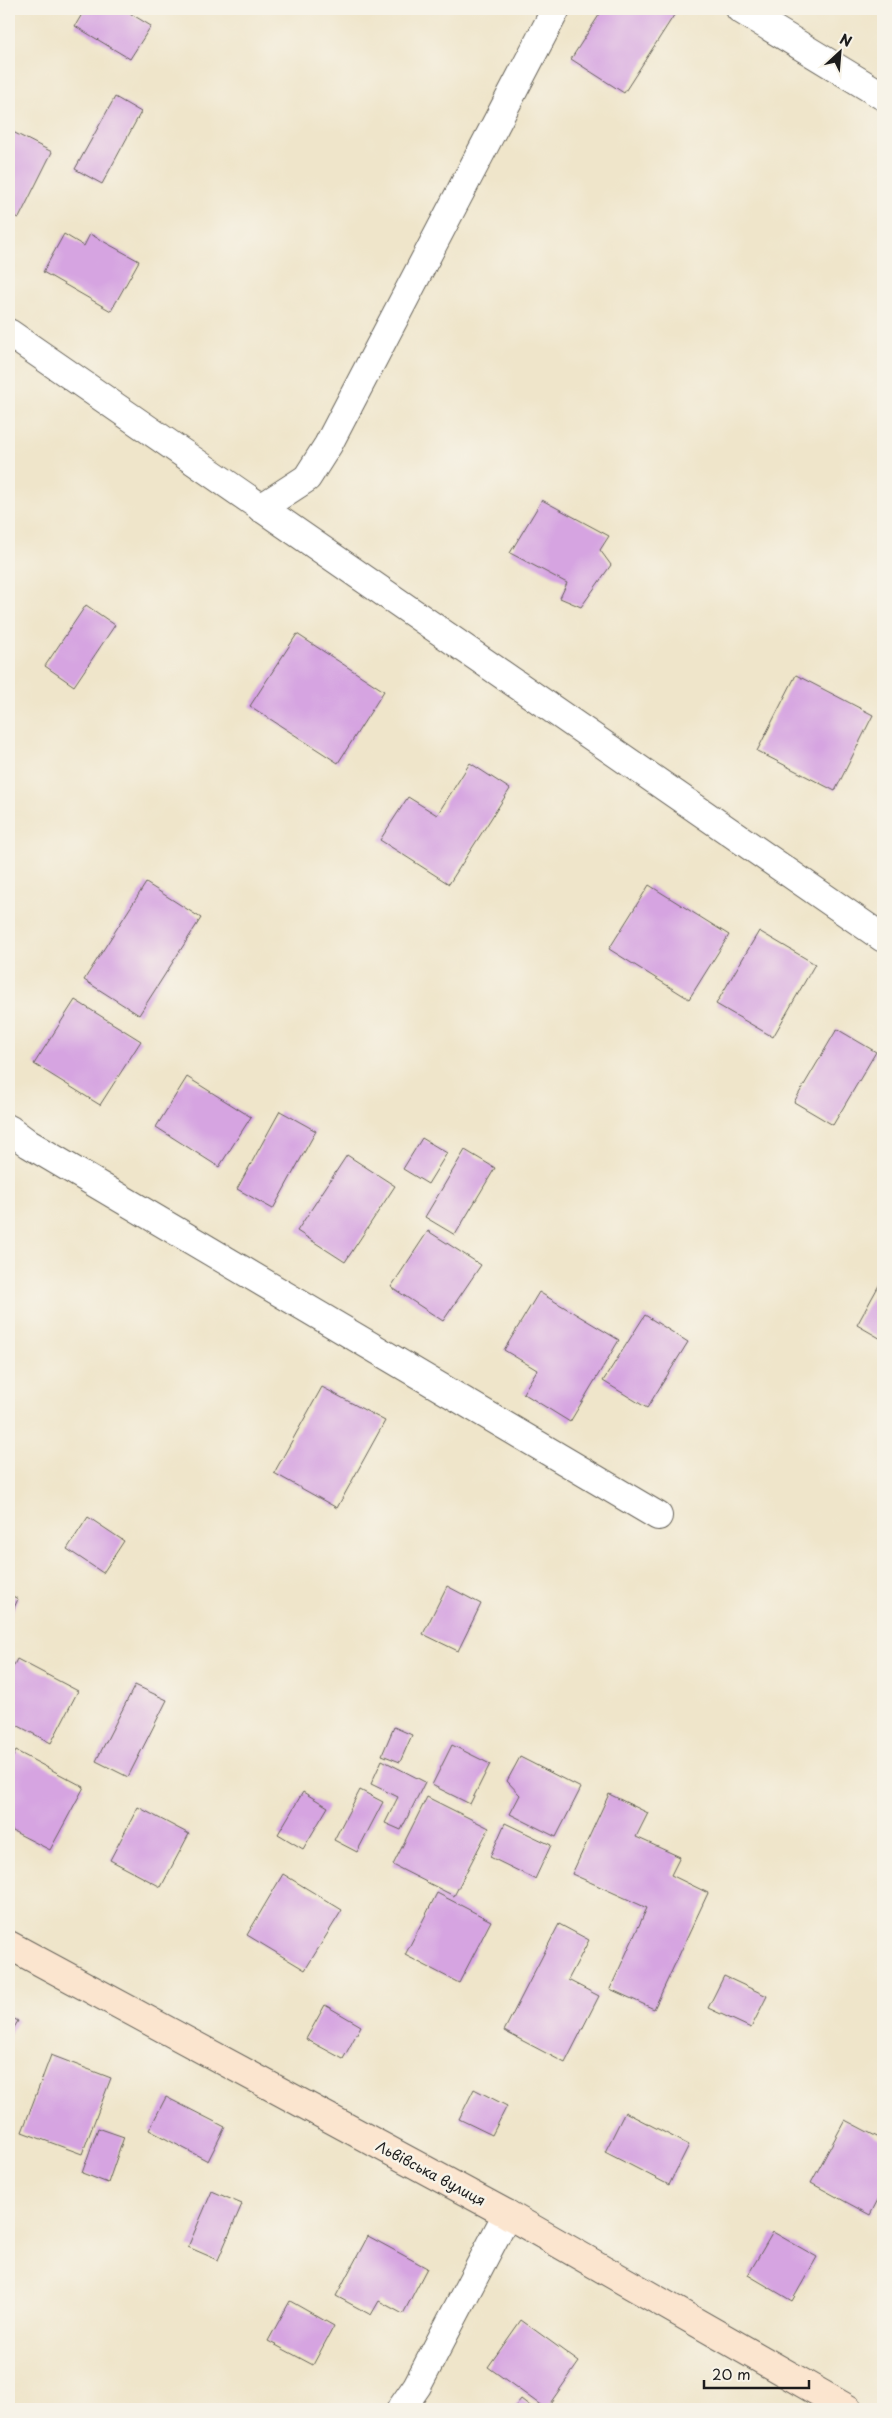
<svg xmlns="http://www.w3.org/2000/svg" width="892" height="2418" font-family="'Playpen Sans',sans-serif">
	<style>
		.building { fill: #d6a4e1 }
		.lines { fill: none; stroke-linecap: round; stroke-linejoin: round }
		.street-casing { stroke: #666259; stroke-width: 30 }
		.secondary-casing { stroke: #666259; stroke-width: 30 }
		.street { stroke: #fff; stroke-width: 28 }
		.secondary { stroke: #fbe5cf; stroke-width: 28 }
		.labels { text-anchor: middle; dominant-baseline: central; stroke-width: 5; stroke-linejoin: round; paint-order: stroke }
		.street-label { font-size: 14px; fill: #1c1c1c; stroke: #f7f3e8 }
	</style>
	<rect width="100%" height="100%" fill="#f7f3e8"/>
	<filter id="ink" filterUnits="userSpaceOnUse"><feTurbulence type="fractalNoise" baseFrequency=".02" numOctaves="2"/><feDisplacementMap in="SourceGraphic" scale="10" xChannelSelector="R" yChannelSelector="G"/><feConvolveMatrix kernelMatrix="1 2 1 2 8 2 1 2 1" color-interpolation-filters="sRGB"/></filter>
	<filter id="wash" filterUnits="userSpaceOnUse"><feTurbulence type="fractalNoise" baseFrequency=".0096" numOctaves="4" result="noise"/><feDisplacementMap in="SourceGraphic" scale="20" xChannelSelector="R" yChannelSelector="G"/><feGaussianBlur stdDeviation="1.12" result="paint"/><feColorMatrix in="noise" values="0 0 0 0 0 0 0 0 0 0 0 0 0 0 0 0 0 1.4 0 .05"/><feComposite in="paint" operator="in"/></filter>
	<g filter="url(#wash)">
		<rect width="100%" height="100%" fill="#efe5ca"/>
		<g id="blocks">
			<g class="building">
				<path d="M85,9H123L151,26L130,59L75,26Z"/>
				<path d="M603,9H678L624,93L571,59Z"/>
				<path d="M115,97L141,112L102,184L75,169Z"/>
				<path d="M9,130L52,152L19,218L9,213Z"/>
				<path d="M64,234L84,246L90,234L139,261L111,311L43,272Z"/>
				<path d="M542,500L609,536L600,550L611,565L581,607L560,598L567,583L510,553Z"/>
				<path d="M86,605L115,625L74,686L45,666Z"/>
				<path d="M297,634L384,691L338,763L250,706Z"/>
				<path d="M796,675L873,715L835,791L757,751Z"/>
				<path d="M470,763L510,789L449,884L380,840L408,797L437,815Z"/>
				<path d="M146,883L201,918L139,1015L84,980Z"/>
				<path d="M649,885L729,935L689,999L609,949Z"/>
				<path d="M759,931L815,964L773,1037L716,1004Z"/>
				<path d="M75,1000L141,1041L100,1105L34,1064Z"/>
				<path d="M837,1029L876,1052L833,1125L794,1102Z"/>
				<path d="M187,1077L251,1117L219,1167L156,1127Z"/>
				<path d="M280,1111L316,1131L273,1209L237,1189Z"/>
				<path d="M422,1138L447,1153L428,1184L403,1169Z"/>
				<path d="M465,1150L495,1168L455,1235L425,1217Z"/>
				<path d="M347,1155L395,1186L345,1262L297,1231Z"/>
				<path d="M428,1231L481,1265L443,1321L391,1287Z"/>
				<path d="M883,1278V1340L857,1325Z"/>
				<path d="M539,1292L619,1340L570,1422L523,1393L537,1370L504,1350Z"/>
				<path d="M645,1315L688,1342L647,1408L603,1381Z"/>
				<path d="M322,1387L385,1421L337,1508L274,1473Z"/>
				<path d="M88,1517L124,1541L103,1573L67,1549Z"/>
				<path d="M447,1586L481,1604L458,1651L423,1634Z"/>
				<path d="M9,1594L18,1599L9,1619Z"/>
				<path d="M17,1659L78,1691L51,1743L9,1721V1675Z"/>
				<path d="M135,1685L167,1700L128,1777L96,1761Z"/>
				<path d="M394,1727L412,1735L400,1762L382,1755Z"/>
				<path d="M452,1745L490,1764L470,1804L432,1785Z"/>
				<path d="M16,1751L84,1787L50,1850L9,1829V1764Z"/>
				<path d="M520,1757L581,1788L556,1837L510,1814L520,1795L507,1781Z"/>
				<path d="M382,1760L425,1782L401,1830L385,1823L398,1797L371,1784Z"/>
				<path d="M360,1790L383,1802L357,1852L334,1840Z"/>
				<path d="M303,1792L328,1807L303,1849L278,1834Z"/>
				<path d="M609,1794L648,1813L636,1837L680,1857L671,1875L708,1893L654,2009L610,1989L647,1908L572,1874Z"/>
				<path d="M427,1797L489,1828L454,1896L393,1865Z"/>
				<path d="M138,1807L189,1834L161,1887L110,1860Z"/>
				<path d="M505,1823L551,1845L535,1879L490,1857Z"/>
				<path d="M283,1874L342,1910L305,1970L247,1935Z"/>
				<path d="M437,1893L491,1921L459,1983L405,1955Z"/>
				<path d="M559,1924L589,1940L568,1980L599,1996L565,2063L504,2031Z"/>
				<path d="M724,1976L767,1996L751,2028L708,2008Z"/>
				<path d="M325,2005L361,2026L343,2059L306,2039Z"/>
				<path d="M9,2016L18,2021L9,2036Z"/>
				<path d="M51,2055L111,2078L82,2154L22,2132Z"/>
				<path d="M474,2089L507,2106L492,2135L459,2119Z"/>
				<path d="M166,2097L225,2127L208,2161L149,2130Z"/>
				<path d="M625,2112L689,2145L669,2185L605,2152Z"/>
				<path d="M845,2120L883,2140V2190L870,2215L811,2183Z"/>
				<path d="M98,2128L124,2137L108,2183L82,2173Z"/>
				<path d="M212,2191L242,2204L218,2260L188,2247Z"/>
				<path d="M773,2232L817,2257L792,2301L748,2275Z"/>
				<path d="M368,2236L427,2268L403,2314L379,2301L371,2315L336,2296Z"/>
				<path d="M290,2301L334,2326L313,2365L268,2341Z"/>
				<path d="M521,2320L579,2362L546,2409L488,2367Z"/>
				<path d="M521,2399L534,2409H513Z"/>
			</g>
		</g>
	</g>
	<g filter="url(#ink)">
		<use href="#blocks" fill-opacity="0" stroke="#666259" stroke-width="1"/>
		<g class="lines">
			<defs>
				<g id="street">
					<path d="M740,9L883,96"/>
					<path d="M9,333L883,938"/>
					<path d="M261,508L307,478L328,445L556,9"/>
					<path d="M9,1129L29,1144L658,1516"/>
					<path d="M401,2409L417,2386L507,2214"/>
				</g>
				<path id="secondary" d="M9,1945L507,2214L848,2409"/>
			</defs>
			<use href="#street" class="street-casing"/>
			<use href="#secondary" class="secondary-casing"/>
			<use href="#street" class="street"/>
			<use href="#secondary" class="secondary"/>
		</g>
	</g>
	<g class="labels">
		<g class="street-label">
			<text transform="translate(431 2173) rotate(28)">Львівська вулиця</text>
		</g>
	</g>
	<rect width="892" height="2418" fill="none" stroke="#f7f3e8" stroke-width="30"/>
	<g transform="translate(840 52) rotate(26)" stroke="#f7f3e8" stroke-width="4" paint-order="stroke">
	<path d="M0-4L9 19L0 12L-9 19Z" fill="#1c1c1c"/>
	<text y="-8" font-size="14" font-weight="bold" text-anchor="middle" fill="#1c1c1c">N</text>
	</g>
	<path d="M704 2380v8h105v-8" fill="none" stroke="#1c1c1c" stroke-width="2.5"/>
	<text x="712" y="2380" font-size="15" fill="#1c1c1c" stroke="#f7f3e8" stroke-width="4" paint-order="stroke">20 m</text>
</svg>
